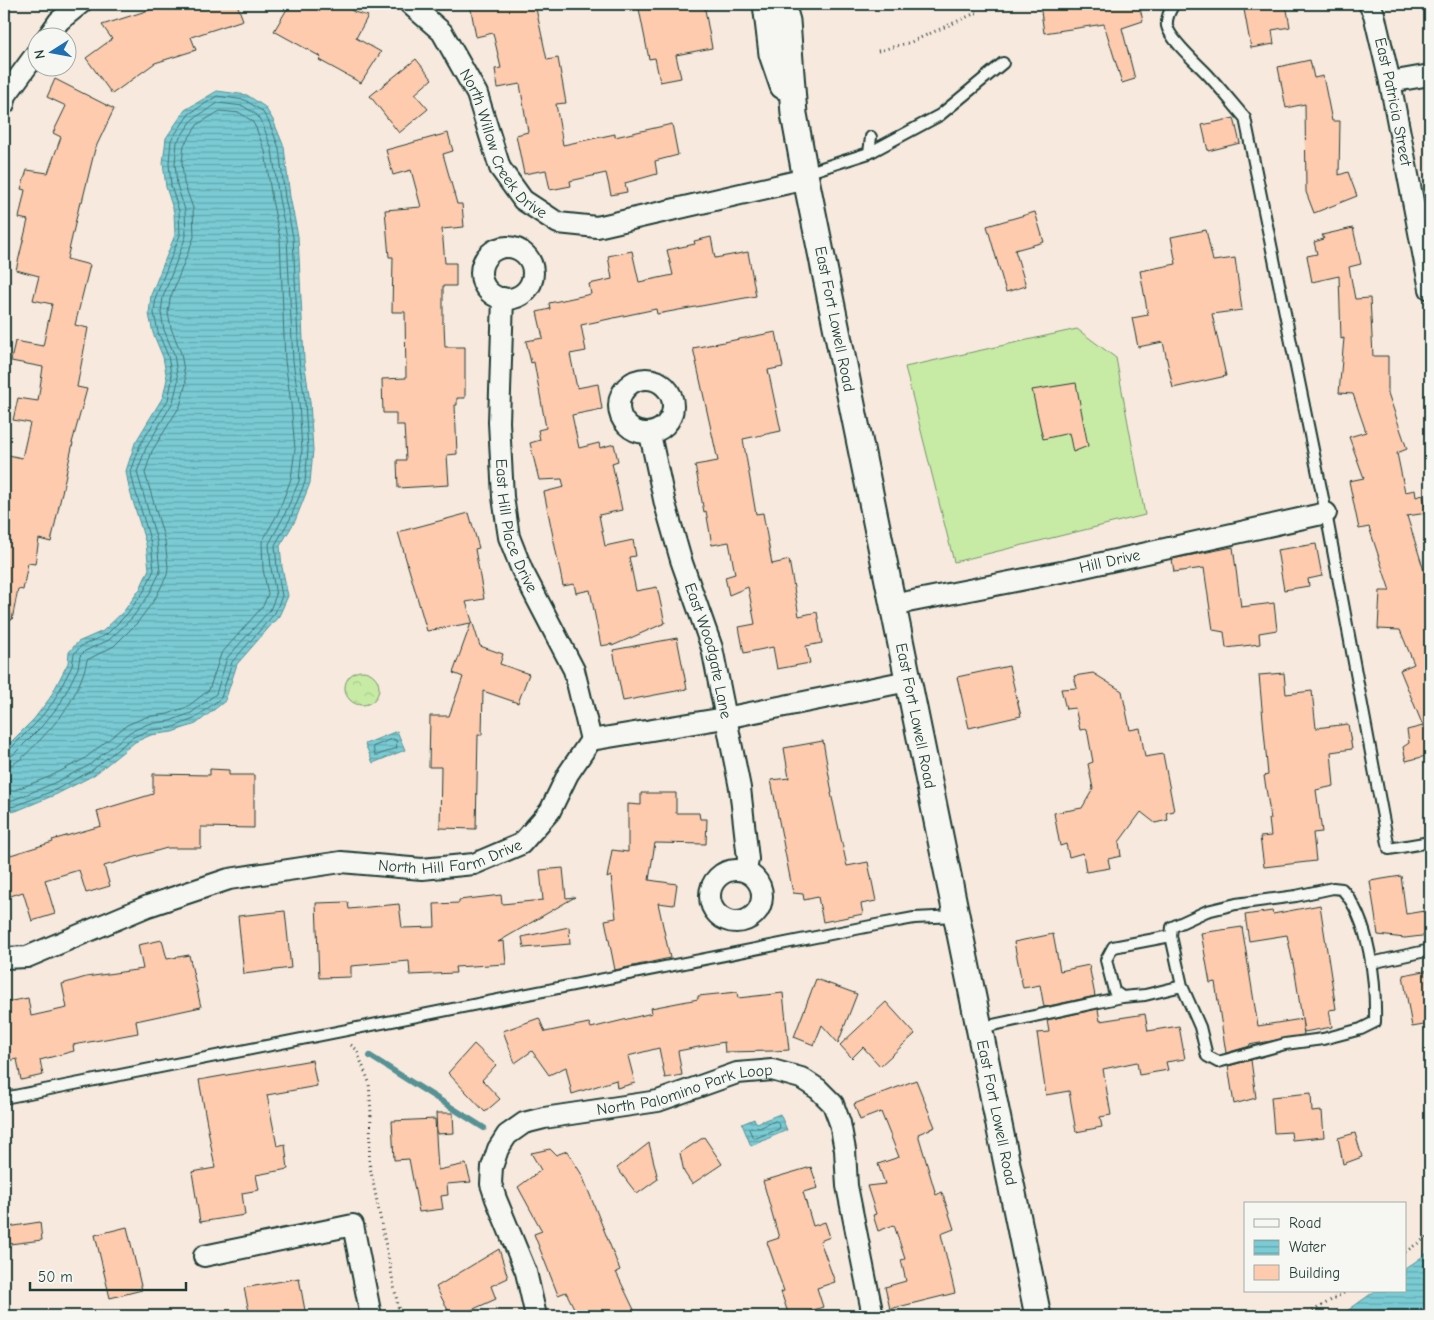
<svg xmlns="http://www.w3.org/2000/svg" width="1434" height="1320" font-family="'Comic Neue',sans-serif">
	<style>
		.grass { fill: #c7eba4; stroke: #73946c }
		.park { fill: url(#park-crowns); stroke: #73946c }
		.water { fill: url(#water-rules); stroke: #569294 }
		.lines { fill: none; stroke-linecap: round; stroke-linejoin: round }
		.shore { stroke: #437674; stroke-width: 1 }
		.stream { stroke: #569294; stroke-width: 6 }
		.building { fill: #fecbae; stroke: #1f3d34 }
		.service-casing { stroke: #1f3d34; stroke-width: 14 }
		.minor-casing { stroke: #1f3d34; stroke-width: 24 }
		.tertiary-casing { stroke: #1f3d34; stroke-width: 29 }
		.path { stroke: #1f3d34; stroke-width: 3; stroke-dasharray: 1 4; stroke-linecap: butt }
		.service { stroke: #f6f6f2; stroke-width: 10 }
		.minor { stroke: #f6f6f2; stroke-width: 20 }
		.tertiary { stroke: #f6f6f2; stroke-width: 25 }
		.labels { text-anchor: middle; dominant-baseline: central; stroke-width: 5; stroke-linejoin: round; paint-order: stroke }
		.street-label { font-size: 16px; fill: #1f3d34; stroke: #f6f6f2 }
	</style>
	<defs>
		<pattern id="park-crowns" width="20" height="18" patternUnits="userSpaceOnUse" patternTransform="scale(1.25)"><rect width="20" height="18" fill="#c7eba4"/><path d="M2 6a3 3 0 1 1 6 0M12 15a3 3 0 1 1 6 0" fill="none" stroke="#aaca8e"/></pattern>
		<pattern id="water-rules" width="6" height="5" patternUnits="userSpaceOnUse" patternTransform="scale(1.25)"><rect width="6" height="5" fill="#7acbd4"/><path d="M0 2.5h6" fill="none" stroke="#63a6ad"/></pattern>
	</defs>
	<rect width="100%" height="100%" fill="#f8e9de"/>
	<filter id="ink" filterUnits="userSpaceOnUse"><feTurbulence type="fractalNoise" baseFrequency=".02" numOctaves="2"/><feDisplacementMap in="SourceGraphic" scale="10" xChannelSelector="R" yChannelSelector="G"/><feConvolveMatrix kernelMatrix="1 2 1 2 8 2 1 2 1" color-interpolation-filters="sRGB"/></filter>
	<g filter="url(#ink)">
		<path class="grass" d="M1077,329L1116,358L1145,515L954,562L905,367Z"/>
		<circle class="park" cx="362" cy="688" r="17"/>
		<g class="water">
			<path d="M217,91L247,95L265,107L273,120L284,147L290,197L298,236L304,360L310,402L313,450L310,483L295,521L280,546L282,567L288,596L279,616L237,664L225,701L196,724L172,732L151,735L135,742L94,775L57,794L16,811L4,813V749L34,719L50,698L68,663L69,652L78,642L103,631L124,611L140,589L149,569L146,544L129,488L126,471L135,443L163,397L167,379L163,357L153,333L149,314L151,295L175,235L174,212L166,187L163,163L166,138L185,110Z"/>
			<path d="M397,731L405,750L373,763L365,744Z"/>
			<path d="M780,1114L787,1130L751,1146L742,1124L754,1119L757,1123Z"/>
			<path d="M1430,1251V1316H1340L1375,1291H1405V1269Z"/>
		</g>
		<g class="lines">
			<g class="shore">
				<path d="M393,739L396,740L397,748L378,755H375L373,747Z"/>
				<path d="M4,752L9,750L37,722L54,701L72,666L74,654L81,646L106,635L127,614L144,591L154,570L151,543L134,486L131,472L140,445L168,400L172,380L168,356L158,332L154,313L156,296L180,235L179,211L171,186L169,163L171,140L189,114L217,96L245,100L262,111L269,122L279,148L285,198L293,237L299,360L305,402L308,450L305,482L290,519L275,545L277,568L282,596L275,613L232,662L221,698L194,719L171,728L150,730L133,737L91,771L55,790L15,806L4,808"/>
				<path d="M4,758L13,755L42,726L60,704L78,668L80,656L85,651L109,640L132,618L149,595L160,572L157,541L137,472L146,448L173,402L178,381L174,354L164,330L161,313L163,297L186,236L185,210L177,185L175,163L177,142L193,119L218,103L243,106L257,115L263,125L272,150L279,199L287,237L293,361L299,403L302,449L299,481L284,516L269,544L271,568L276,595L270,610L227,658L216,694L191,713L170,721L148,724L130,732L88,766L52,784L13,800L4,802"/>
				<path d="M4,766C8,765 11,765 15,763C28,755 57,722 66,709C75,695 84,676 87,660L114,646L137,623L155,599L167,575L168,567L165,541L145,473L152,451L180,406L186,383L181,353L171,328L168,313L170,299L194,237L193,208L184,183L182,163L184,145L198,124L220,111L240,113L252,121L256,128L265,151L272,200L280,238L285,361L291,404L295,449L291,479L278,513L262,542L263,569L268,594L263,606L221,654L209,690L187,707L168,714L146,717L127,725L84,759L49,777L4,794"/>
				<path d="M776,1121L780,1126L779,1129L756,1138H753L749,1129L750,1127L759,1128Z"/>
			</g>
			<path class="stream" d="M370,1056L484,1128"/>
		</g>
		<g class="building">
			<path d="M168,4H237L243,20L191,37L196,50L155,63L112,94L86,58L112,39L102,25Z"/>
			<path d="M290,4H309L321,10L324,4H343L354,12L368,16L356,38L381,52L361,83L319,60L321,57L274,31Z"/>
			<path d="M470,4H535L547,60L558,58L566,103L556,104L563,145L615,134V137L672,124L678,155L655,161L657,174L625,183L627,192L611,195L606,173L570,181L571,186L550,190L546,170L524,174L516,135L528,132L520,84L498,88L495,69L501,68L493,33L476,37Z"/>
			<path d="M638,4H704L712,48L676,55L681,78L660,82L655,58L649,59Z"/>
			<path d="M1040,4H1139L1143,21L1122,28L1135,79L1122,83L1104,24L1044,33Z"/>
			<path d="M1243,4H1286L1290,27L1272,30L1274,44L1251,48Z"/>
			<path d="M416,59L432,79L415,94L428,109L399,133L370,96Z"/>
			<path d="M1310,60L1314,78L1323,76L1332,121H1340L1339,175L1348,172L1357,196L1314,213L1306,192L1305,104L1286,108L1278,67Z"/>
			<path d="M55,79L114,109L95,149L82,202H80L67,259L90,265L75,325L88,328L77,387L87,389L72,443H73L51,542L39,539L35,564L28,563L23,590L18,589L12,620L4,619V515L8,500L4,499V454L22,458L30,423L13,420L18,398L38,401L43,367L11,361L15,341L43,346L52,304L33,300L39,276L16,270L28,220L19,218L25,190L21,189L27,170L48,173L61,137L53,133L66,106L47,97Z"/>
			<path d="M1234,118L1240,143L1208,151L1202,125Z"/>
			<path d="M448,133L453,151L443,154L457,204H462L464,227L442,229L445,263H456V286H443V324H444L445,347H465V398H457V405H455L457,454L447,455L449,485L398,488L397,460H406L404,425H396V413H383L382,379L406,378L405,312H392L393,257H389L385,210L421,207L411,170L393,175L386,150Z"/>
			<path d="M1035,212L1044,242L1015,250L1026,286L1006,292L987,226Z"/>
			<path d="M1353,228L1361,264L1349,267L1355,299L1370,298L1373,356H1388V393L1407,449L1397,453L1405,492L1415,490L1416,497L1423,495L1427,513L1407,516L1430,590V755L1406,761L1403,747L1409,743L1407,730L1423,726L1400,670L1414,664L1400,630L1378,629L1380,591H1390L1369,527L1359,529L1349,481L1364,478L1349,437L1366,432L1353,394L1339,393L1344,338L1341,339L1339,276L1312,282L1307,256L1317,254L1314,242L1324,239L1322,235Z"/>
			<path d="M1206,230L1213,261L1235,258L1242,310L1212,314L1226,376L1173,388L1163,342L1138,347L1132,318L1148,315L1140,271L1176,264L1171,237Z"/>
			<path d="M711,237L715,258L748,252L756,296L657,314L656,309L581,325L586,351L570,354L577,388L598,384L602,409L572,415L579,448L599,443L600,448L614,444L618,461L612,463L622,510L599,515L605,546L633,540L636,556L629,557L636,591L657,587L665,623L612,646V644L601,646L590,590L576,593L574,584L563,586L544,492L564,487L562,479L539,480L530,443L540,440L538,430L546,428L534,362L531,363L526,341L543,338L537,312L550,309L549,303L591,294L589,284L612,279L608,256L632,251L639,282L673,275L667,250L695,244L694,241Z"/>
			<path d="M776,332L783,367L768,370L781,431L743,439L756,514L763,513L772,564L789,560L799,616L817,612L822,643L806,646L810,663L777,669L773,647L744,653L739,627L755,624L748,587L729,595L725,577L735,574L729,542L712,545L706,511L704,512L695,465L718,461L693,348Z"/>
			<path d="M1076,383L1088,446L1073,452L1069,433L1043,439L1032,390Z"/>
			<path d="M469,513L479,548L475,549L484,599L466,602L480,646L503,654L500,664L529,674L518,703L483,691L482,735H478L476,829L440,828L441,767H429L430,716H449L463,677L453,673L471,623L427,631L398,532Z"/>
			<path d="M1316,544L1322,576L1308,579L1309,586L1284,590L1277,550Z"/>
			<path d="M1233,547L1241,607L1274,603L1277,630L1259,633L1260,644L1226,648L1224,632L1213,630L1204,568L1174,572L1172,559Z"/>
			<path d="M677,638L687,689L623,701L613,650Z"/>
			<path d="M1009,666L1021,716L969,728L957,677Z"/>
			<path d="M1093,673L1122,691L1130,730L1140,728L1145,757L1163,754L1174,811L1166,813L1168,820L1155,823L1141,812L1119,842L1121,856L1108,859L1110,868L1086,872L1083,853L1069,857L1066,844L1060,846L1054,813L1082,808L1093,789L1088,764L1093,762L1087,729L1080,730L1075,708L1066,709L1061,689L1077,688L1074,676Z"/>
			<path d="M1284,673L1286,694L1312,691L1316,728L1348,724L1352,749L1331,752L1334,786L1316,790L1322,832L1313,833L1316,861L1264,867L1260,837L1271,836L1269,819H1271L1264,776L1268,775L1259,675Z"/>
			<path d="M823,741L832,793H831L847,866L868,862L876,901L861,904L863,914L823,922L818,897L804,900L803,894L793,893L771,780L789,778L784,748Z"/>
			<path d="M210,769L229,770V775H254V828L201,827V848H167L104,866L110,886L86,893L79,870L45,880L55,914L32,921L23,892L4,898V857L53,842L52,840L101,826L97,811L153,794V774L210,775Z"/>
			<path d="M641,793H676V813H699L700,819H707L706,844L655,843L649,880L677,884L674,905L658,903L670,958L615,970L605,920L616,918L611,876L607,878L612,850L628,852V804L641,805Z"/>
			<path d="M563,868L566,898L575,897L498,942L504,941L506,964L455,967L456,973L410,975L409,961L351,966V977L319,978L316,903L348,902L349,909L399,904L402,928L435,927L434,904L459,903V900L501,895L502,904L543,900L540,870Z"/>
			<path d="M1401,876L1406,914L1430,910V935L1405,938L1378,935L1370,881Z"/>
			<path d="M1320,905L1336,1009L1329,1010L1332,1027L1304,1032L1295,973L1287,935L1249,941L1245,915L1272,911L1273,914Z"/>
			<path d="M285,911L291,968L244,974L238,916Z"/>
			<path d="M569,927L570,944L524,948L522,937Z"/>
			<path d="M1242,927L1258,1026L1302,1019L1304,1035L1249,1045L1250,1046L1226,1053L1215,982L1210,983L1201,933Z"/>
			<path d="M1053,934L1060,971L1089,965L1095,996L1044,1007L1040,985L1023,988L1014,942Z"/>
			<path d="M162,940L167,959L189,955L201,1007L136,1021L138,1033L73,1045L74,1051L40,1060L43,1075L21,1080L17,1059L4,1062V1021L10,1020L6,1002L28,998L31,1016L67,1008L62,984L86,977L143,969L138,945Z"/>
			<path d="M1430,970V1024L1412,1027L1403,975Z"/>
			<path d="M816,979L857,994L838,1043L822,1025L814,1045L794,1037Z"/>
			<path d="M737,992L738,998L783,993L789,1050L773,1051L725,1052L724,1042L678,1051L682,1075L665,1078L659,1048L628,1056L635,1083L617,1088L616,1080L572,1094L566,1067L549,1075L532,1051L515,1063L503,1031L539,1018L545,1032L589,1023L591,1028L652,1013L651,1008L698,999V996Z"/>
			<path d="M886,1002L915,1034L880,1066L863,1047L852,1058L840,1045Z"/>
			<path d="M1098,1009L1100,1021L1145,1014L1148,1031L1179,1026L1185,1059L1166,1062L1168,1070L1139,1075L1137,1062L1103,1069L1111,1115L1100,1117L1102,1127L1076,1132L1069,1091L1046,1095L1037,1033L1049,1032L1047,1020Z"/>
			<path d="M474,1044L496,1065L482,1080L500,1099L485,1112L448,1073Z"/>
			<path d="M312,1060L317,1086L267,1095L277,1146L285,1144L288,1169L256,1175L259,1190L242,1193L245,1215L200,1222L192,1172L215,1168L199,1080Z"/>
			<path d="M1251,1060L1256,1098L1234,1104L1228,1066Z"/>
			<path d="M916,1080L935,1127L918,1134L936,1195L942,1192L954,1229L941,1234L955,1293L890,1309L885,1287L906,1281L901,1260L905,1259L894,1225L878,1231L873,1215L876,1214L867,1186L885,1184L878,1164L899,1157L881,1112L860,1120L854,1104Z"/>
			<path d="M1311,1093L1312,1112L1322,1111L1324,1137L1292,1140L1291,1132L1274,1133L1271,1097Z"/>
			<path d="M436,1113H453L454,1133L437,1134Z"/>
			<path d="M435,1119L438,1170L466,1164L471,1182L447,1184L448,1195L441,1196L443,1209L419,1212L409,1159L394,1160L392,1121Z"/>
			<path d="M1355,1133L1362,1157L1343,1164L1338,1138Z"/>
			<path d="M704,1137L722,1164L692,1184L684,1172L680,1153Z"/>
			<path d="M649,1143L658,1179L637,1194L617,1168Z"/>
			<path d="M550,1149L556,1155L567,1151L582,1175L620,1270L616,1272L637,1316H578L566,1292L558,1295L534,1234L542,1231L518,1187L541,1170L531,1153Z"/>
			<path d="M811,1167L818,1188L803,1192L813,1226L825,1222L830,1237L820,1241L835,1282L817,1288L823,1307L795,1316H789L781,1292L784,1291L767,1242L779,1238L763,1181Z"/>
			<path d="M40,1222L42,1240L10,1244L8,1227Z"/>
			<path d="M127,1227L142,1290L110,1298L95,1235Z"/>
			<path d="M499,1249L508,1278L491,1286L496,1299L458,1316H451L436,1287Z"/>
			<path d="M299,1278L306,1316H250L244,1288Z"/>
		</g>
		<g class="lines">
			<defs>
				<g id="service">
					<path d="M1174,4C1170,10 1166,18 1167,26C1170,40 1199,65 1209,76C1222,90 1233,104 1245,118L1326,513L1389,849L1430,842"/>
					<path d="M869,153L871,137"/>
					<path d="M806,173L869,153L940,115L1003,63"/>
					<path d="M1415,211L1430,209"/>
					<path d="M1171,936L1172,927L1207,911L1236,904L1296,896L1333,888L1342,889C1370,920 1376,982 1375,1022L1361,1029L1323,1039L1285,1044L1218,1062L1207,1056L1200,1027L1182,986L1171,936L1113,947L1106,960L1114,991L1122,997L1145,995L1182,986"/>
					<path d="M1371,963L1430,950"/>
					<path d="M979,1028L1122,997"/>
					<path d="M4,1098L881,924L914,918L956,916"/>
				</g>
				<g id="minor">
					<path id="s1" d="M410,4L442,32L477,94L500,168L523,200L558,223L597,227L806,179"/>
					<path id="s2" d="M1369,4L1374,14L1390,82L1430,289"/>
					<path d="M47,38L59,21L80,4"/>
					<path d="M1390,82L1430,75"/>
					<path d="M4,104L6,95L38,51"/>
					<circle cx="507" cy="273" r="26"/>
					<path id="s3" d="M503,298L499,422L503,497L509,537L522,570L574,670L591,740"/>
					<circle cx="646" cy="406" r="27"/>
					<path id="s4" d="M650,434L665,504L681,560L712,648L740,788L748,859L746,871"/>
					<path id="s5" d="M892,605L1066,571L1326,513"/>
					<circle cx="736" cy="896" r="26"/>
					<path id="s6" d="M4,958L27,957L148,906L229,879L341,862L422,869L474,864L521,844L550,811L568,774L591,740L725,718L908,681"/>
					<path d="M204,1256L353,1225L371,1316"/>
					<path id="s7" d="M536,1316L526,1272L496,1199L491,1184L492,1167L498,1149L507,1135L524,1123L544,1118L658,1101L737,1073L772,1070L801,1078L818,1089L833,1104L840,1123L845,1150L847,1186L873,1316"/>
				</g>
				<g id="tertiary">
					<path d="M766,4L772,54L783,86"/>
					<path id="s8" d="M782,4L787,21L794,114L806,179L1038,1316"/>
				</g>
			</defs>
			<use href="#service" class="service-casing"/>
			<use href="#minor" class="minor-casing"/>
			<use href="#tertiary" class="tertiary-casing"/>
			<g class="path">
				<path d="M878,51L911,42L978,12"/>
				<path d="M351,1045L356,1049L369,1082L371,1114L369,1162L400,1316"/>
				<path d="M1405,1252L1430,1235"/>
				<path d="M1304,1316L1347,1291"/>
			</g>
			<use href="#service" class="service"/>
			<use href="#minor" class="minor"/>
			<use href="#tertiary" class="tertiary"/>
		</g>
	</g>
	<g class="labels">
		<g class="street-label">
			<text stroke="none"><textPath href="#s2" startOffset="101">East Patricia Street</textPath></text>
			<text stroke="none"><textPath href="#s1" startOffset="172">North Willow Creek Drive</textPath></text>
			<text stroke="none"><textPath href="#s8" startOffset="320">East Fort Lowell Road</textPath></text>
			<text stroke="none"><textPath href="#s3" startOffset="230">East Hill Place Drive</textPath></text>
			<text stroke="none"><textPath href="#s5" startOffset="222">Hill Drive</textPath></text>
			<text stroke="none"><textPath href="#s4" startOffset="225">East Woodgate Lane</textPath></text>
			<text stroke="none"><textPath href="#s8" startOffset="725">East Fort Lowell Road</textPath></text>
			<text stroke="none"><textPath href="#s6" startOffset="464">North Hill Farm Drive</textPath></text>
			<text stroke="none"><textPath href="#s7" startOffset="378">North Palomino Park Loop</textPath></text>
			<text stroke="none"><textPath href="#s8" startOffset="1130">East Fort Lowell Road</textPath></text>
		</g>
	</g>
	<rect width="1434" height="1320" fill="none" stroke="#f6f6f2" stroke-width="20"/>
	<rect x="10" y="10" width="1414" height="1300" fill="none" stroke="#1f3d34" stroke-width="2" filter="url(#ink)"/>
	<rect x="1244" y="1202" width="162" height="90" fill="#f6f6f2" stroke="#a0aca6"/>
	<rect x="1254" y="1219" width="25" height="8" fill="#f6f6f2" stroke="#a0aca6"/>
	<text x="1289" y="1228" font-size="15" fill="#1f3d34">Road</text>
	<rect x="1254" y="1240" width="25" height="15" fill="url(#water-rules)" stroke="#a0aca6"/>
	<text x="1289" y="1252" font-size="15" fill="#1f3d34">Water</text>
	<rect x="1254" y="1265" width="25" height="15" fill="#fecbae" stroke="#a0aca6"/>
	<text x="1289" y="1278" font-size="15" fill="#1f3d34">Building</text>
	<g transform="translate(52 52) rotate(259)"><circle r="24" fill="#f6f6f2" stroke="#a0aca6"/>
	<path d="M0-4L9 19L0 12L-9 19Z" fill="#1f6fb2"/>
	<text y="-8" font-size="14" font-weight="bold" text-anchor="middle" fill="#1f3d34">N</text>
	</g>
	<path d="M30 1282v8h156v-8" fill="none" stroke="#1f3d34" stroke-width="2.5"/>
	<text x="38" y="1282" font-size="15" fill="#1f3d34" stroke="#f6f6f2" stroke-width="4" paint-order="stroke">50 m</text>
</svg>
